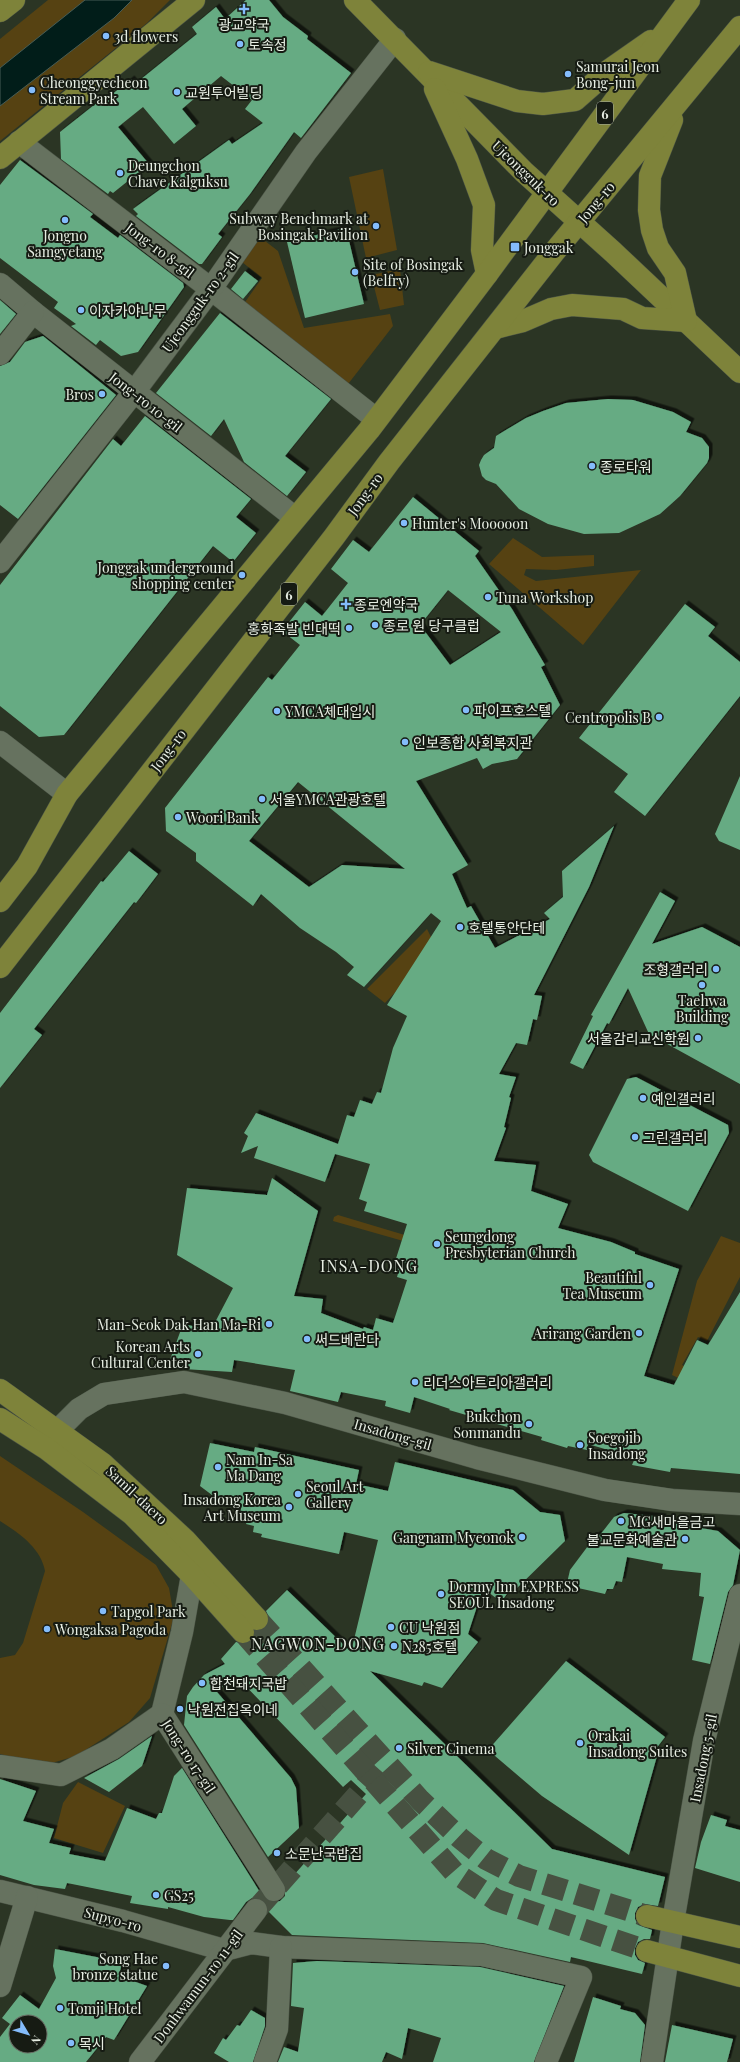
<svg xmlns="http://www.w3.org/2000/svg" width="740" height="2062" font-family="'Playfair Display','Noto Sans KR',serif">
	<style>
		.green { fill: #564212 }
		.water { fill: #011d19; stroke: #465c56 }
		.building { fill: #66ab83; fill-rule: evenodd; filter: url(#shadow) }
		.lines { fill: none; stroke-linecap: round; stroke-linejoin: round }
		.minor-tunnel { stroke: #475141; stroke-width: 22; stroke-dasharray: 22 11; stroke-linecap: butt }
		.major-tunnel { stroke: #475141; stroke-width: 22; stroke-dasharray: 22 11; stroke-linecap: butt }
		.minor-casing { stroke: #4a5345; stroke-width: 23 }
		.major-casing { stroke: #4a5345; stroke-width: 23 }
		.minor { stroke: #66725f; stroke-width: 22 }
		.major { stroke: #7e833a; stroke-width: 22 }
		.poi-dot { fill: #84bcfb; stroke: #161b13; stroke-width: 1.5 }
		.labels { text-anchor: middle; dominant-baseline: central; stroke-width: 4; stroke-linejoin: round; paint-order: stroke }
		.shield { fill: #161b13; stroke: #a8afa5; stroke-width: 1 }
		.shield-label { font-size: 13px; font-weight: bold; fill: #e7eee3 }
		.poi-label { font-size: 14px; fill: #e7eee3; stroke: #161b13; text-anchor: start }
		.street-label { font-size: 14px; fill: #e7eee3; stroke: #161b13 }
		.quarter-label { font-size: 16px; letter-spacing: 1px; fill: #e7eee3; stroke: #161b13 }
	</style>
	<defs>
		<filter id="shadow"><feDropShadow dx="3.5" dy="-3.5" stdDeviation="0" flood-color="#0009"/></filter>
	</defs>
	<rect width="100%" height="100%" fill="#2b3524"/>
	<g class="green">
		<path d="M48,0H170L147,23L0,141V39Z"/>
		<path d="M383,169L397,250L366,258L349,177Z"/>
		<path d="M260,237L278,251L304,328L390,314L393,326L345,388L243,305L262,278L242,262Z"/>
		<path d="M400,269L404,305L380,310L371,275Z"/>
		<path d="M513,538L542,557L594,555V566L556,570L526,569L524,575L536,581L641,570L583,645L489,564Z"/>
		<path d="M427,929L437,949L385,1003L367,989Z"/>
		<path d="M338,1215L458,1251L456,1256L333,1221L334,1217Z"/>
		<path d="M721,1236L740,1243V1277L707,1341L698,1337L682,1365L697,1372L691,1384L672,1375L697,1281Z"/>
		<path d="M0,1456L83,1512L156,1565L169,1588L174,1617L150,1698L129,1722L76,1756L45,1765L0,1754V1658L15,1655L23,1643L45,1571C41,1548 19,1533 0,1521Z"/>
		<path d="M78,1782L125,1806L103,1853L54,1838L63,1803Z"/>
	</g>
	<path class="water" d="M85,0H132L114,18L0,106V68Z"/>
	<g class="building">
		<path d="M246,0H269L283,17L308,36L307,39L351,73L301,138L294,132L250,194L218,234L222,237L202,264H199L136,216L138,214L133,209L229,140L232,144L263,123L245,109L252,100L221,76L182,109L196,126L174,144L143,107L118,127L149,164L113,193L110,191L108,194L61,159L60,132L103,98L105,100L131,79L135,84L197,34L192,27L216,7L225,19Z"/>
		<path d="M20,160L93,214L90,217L118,238L120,235L183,283L184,287L138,352L121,356L100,340L96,345L71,326L76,324L54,308L58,302L0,258V185Z"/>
		<path d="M346,228L364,304L305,318L287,242Z"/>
		<path d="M245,271L258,281L243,299L231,289Z"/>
		<path d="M0,300L16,314L0,334Z"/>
		<path d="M220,313L331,399L285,456L306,472L287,496L244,462L224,419L211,436L156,393Z"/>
		<path d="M43,336L116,395L18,519L0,505V366L10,362L25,342Z"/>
		<path d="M608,399L633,400L673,412L691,422L686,432L702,438L709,447V458L707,463L680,496L660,514L619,533L584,534L548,524L519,509L496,484L486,480L482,476L479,465L481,460L484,455L494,448L496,436L526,418L543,411L566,403Z"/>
		<path d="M145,416L251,499L236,517L256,533L233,562L213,546L64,735L39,737L0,706V585L113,439L121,446Z"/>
		<path d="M413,497L479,551L475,556L512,609L545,665L541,667L560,705L517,759L492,764L483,769L477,758L416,781L468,865L452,874L467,908L471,906L495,948L550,919L544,913L563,897L562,871L614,826L589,887L534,995L542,996L537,1020L533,1019L527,1045L516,1043L499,1074L516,1077L509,1097L511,1098L504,1127L506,1128L494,1161L536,1165L531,1191L568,1204L558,1228L611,1242L635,1252V1254L679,1269L644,1376L674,1385L697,1340L708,1345L740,1292V1474L671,1468L670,1472L632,1465L635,1458L588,1444L587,1450L568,1446L567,1448L541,1440L542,1437L449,1410L450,1409L414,1397L410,1413L385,1406L386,1401L341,1392L338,1402L290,1391L295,1370L234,1360L232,1372L167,1368L183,1324L211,1330L233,1288L177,1255L187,1188L267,1195L272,1178L318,1211L294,1296L323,1299L321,1313L363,1329L364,1327L373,1330L376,1318L393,1323L407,1280L397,1277L399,1270L393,1268L407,1224L364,1211L367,1202L359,1199L370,1164L335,1154L325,1182L254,1158L258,1146L241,1153L248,1136L244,1133L256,1113L338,1144L347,1115L354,1117L360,1100L372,1104L377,1092L381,1093L393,1048L407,1016L387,1005L441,921L431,913L364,987L347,975L354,967L336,952L300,928L261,894L253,906L196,861V853L166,831L165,808L268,677L272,680L300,645L282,631L305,602L322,616L348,583L331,569L353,540L369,552ZM448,590L501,632L450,665L420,625ZM298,782L405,869L342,865L309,887L249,841Z"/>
		<path d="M685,604L715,627L708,636L740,662V696L645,816L614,792L628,774L579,738Z"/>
		<path d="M740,776V850L719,841L715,834Z"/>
		<path d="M129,851L158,874L136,903L134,902L34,1029L42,1035L0,1088V1013L101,881L103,882Z"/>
		<path d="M660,892L675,901L652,944L702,927L740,947V1084L649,1034L628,988L609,1024L607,1023L583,1069L570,1063L593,1016L591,1015Z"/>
		<path d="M636,1077L728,1125L729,1133L688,1211L593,1162L589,1155L627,1079Z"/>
		<path d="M210,1443L254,1452L255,1447L359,1470L356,1484L388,1491L395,1462L513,1490L540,1512L560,1515L565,1541L515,1590L511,1588L501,1602L483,1588L468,1634L478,1642L442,1688L424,1682L422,1686L370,1671L552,1849L665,1877L658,1906L644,1904L638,1907L635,1913V1919L638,1925L652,1930L650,1939H644L638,1942L635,1948V1955L638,1960L645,1963L642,1974L571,1957L570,1962L483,1943L292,1935L268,1911L264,1900L258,1898H252L246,1902L233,1920H230L204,1917L168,1907V1909L130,1903L132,1896L67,1883L65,1889L34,1885L0,1875V1779L36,1791L23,1821L54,1829L49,1843L71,1848L69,1854L105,1861L127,1808L156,1819L159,1813H162L174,1776L182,1768L263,1897L268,1901L274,1902L280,1901L285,1896V1885L366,1794L351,1780L343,1787L235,1675L217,1692L291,1778L296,1788L299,1828L268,1857L184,1725L187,1696L193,1687L204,1675L225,1664L221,1659L236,1642L246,1644L252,1641L255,1631L266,1628L269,1622V1617L266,1611L287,1590L351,1652L378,1540L344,1532L339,1554L261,1537L262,1534L253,1532L254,1526L246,1524L248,1519L239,1517L242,1504L226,1501V1499L212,1495L200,1486Z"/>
		<path d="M624,1513L663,1517L662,1521L718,1531L740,1550L733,1585L728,1592L710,1664L692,1660L704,1597L699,1596L701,1573L662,1569L663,1564L627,1557L622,1582L616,1581L613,1589H607L605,1594L578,1588L567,1583L570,1570L597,1534L600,1535L614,1517Z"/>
		<path d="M566,1661L665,1737L655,1750L657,1756L629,1855L542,1796L488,1750Z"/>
		<path d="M152,1736L142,1766L109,1792L84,1778L119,1759Z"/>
		<path d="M711,1815L727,1820L725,1826L740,1830V1882L695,1868L701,1842Z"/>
		<path d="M55,1949L122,1962L119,1976L147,1986L114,2040L106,2037L86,2062H0V2037L10,2024L2,2018L20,1995L39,2009L56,1978L53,1966ZM16,2022H40V2046H16Z"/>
		<path d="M317,1961L480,1967L564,1986L534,2062H433L441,2038L408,2028L402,2059L386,2052L382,2062H278L284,2047L298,2052L304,2008L291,2006L293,1963Z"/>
		<path d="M593,1997L621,2006L620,2009L635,2013L645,2025L640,2062H574Z"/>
		<path d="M251,2010L265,2018V2026L253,2062H229L214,2053L223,2038L226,2040L237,2025L240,2026Z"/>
		<path d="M672,2025L733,2039L727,2062H665Z"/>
	</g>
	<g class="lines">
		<path class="minor-tunnel" d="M256,1910L386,1763"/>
		<g class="major-tunnel">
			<path d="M257,1619L420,1800L460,1838L486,1859L519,1876L647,1916"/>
			<path d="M243,1632L454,1872L496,1900L647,1951"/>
		</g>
		<defs>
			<g id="minor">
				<path d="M19,142L211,289L376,419"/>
				<path d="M0,284L33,312L294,517"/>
				<path d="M0,354L33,312"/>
				<path d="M0,562L134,392L211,289L306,152L395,39"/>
				<path d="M0,742L67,794"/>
				<path d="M57,1431L79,1409L104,1394L184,1382L285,1403L477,1458L605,1490L672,1500L740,1504"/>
				<path d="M162,1714L274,1890"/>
				<path d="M162,1714L182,1632L192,1575"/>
				<path d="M0,1766L61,1775L112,1749L162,1714"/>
				<path d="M0,1891L123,1921L224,1950L251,1943L281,1947L482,1955L581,1977L546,2062"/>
				<path d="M0,1986L27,1897"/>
				<path d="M140,2062L256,1910"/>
				<path d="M265,2062L277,2029L281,1947"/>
				<path d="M652,2062L673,1922L704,1741L740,1595"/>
			</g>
			<g id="major">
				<path d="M355,0L524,172L613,252L740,372"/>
				<path d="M0,11L14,0"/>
				<path d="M429,72L517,101L543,104L575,100L608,71L651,41"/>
				<path d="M435,89L467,159L484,205L482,250L487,274"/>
				<path d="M0,158L194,0"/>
				<path d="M495,328L523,321L551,309L572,305L623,309L642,318L686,321L675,273L658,248L652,230L649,210L650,176L672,120"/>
				<path d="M0,901L27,866L67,794L369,430L487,274L689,0"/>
				<path d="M0,967L334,537L389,462L555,251L740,27"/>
				<path d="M0,1390L103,1464L185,1540L257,1619"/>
				<path d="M0,1419L47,1449L132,1514L192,1575L243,1632"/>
				<path d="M647,1916L740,1937"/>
				<path d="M647,1951L740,1976"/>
			</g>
		</defs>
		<use href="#minor" class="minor-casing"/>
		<use href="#major" class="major-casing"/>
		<use href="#minor" class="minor"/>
		<use href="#major" class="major"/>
	</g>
	<g class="poi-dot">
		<path d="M242 3h4v4h4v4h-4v4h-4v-4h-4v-4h4z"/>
		<circle cx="106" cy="36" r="4"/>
		<circle cx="240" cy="44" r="4"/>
		<circle cx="568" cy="74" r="4"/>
		<circle cx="32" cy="90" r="4"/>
		<circle cx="177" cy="92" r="4"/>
		<circle cx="120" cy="173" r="4"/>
		<circle cx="65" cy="220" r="4"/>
		<circle cx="376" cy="226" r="4"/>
		<rect x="510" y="242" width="10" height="10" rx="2"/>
		<circle cx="355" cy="272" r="4"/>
		<circle cx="81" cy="310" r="4"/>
		<circle cx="102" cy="394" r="4"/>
		<circle cx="592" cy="466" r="4"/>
		<circle cx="404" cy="523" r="4"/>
		<circle cx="242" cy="575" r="4"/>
		<circle cx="488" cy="597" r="4"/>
		<path d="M344 598h4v4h4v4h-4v4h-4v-4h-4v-4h4z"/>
		<circle cx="375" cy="625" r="4"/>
		<circle cx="349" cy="628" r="4"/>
		<circle cx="466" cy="710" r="4"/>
		<circle cx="277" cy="711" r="4"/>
		<circle cx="659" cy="717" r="4"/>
		<circle cx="405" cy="742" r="4"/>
		<circle cx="262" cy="799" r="4"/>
		<circle cx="178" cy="817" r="4"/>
		<circle cx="460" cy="927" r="4"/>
		<circle cx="716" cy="969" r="4"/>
		<circle cx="702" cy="985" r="4"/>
		<circle cx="698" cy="1038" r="4"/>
		<circle cx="643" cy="1098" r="4"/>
		<circle cx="635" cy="1137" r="4"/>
		<circle cx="437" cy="1244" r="4"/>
		<circle cx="650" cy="1285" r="4"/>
		<circle cx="269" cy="1324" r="4"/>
		<circle cx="639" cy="1333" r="4"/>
		<circle cx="307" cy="1339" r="4"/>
		<circle cx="198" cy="1354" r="4"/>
		<circle cx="415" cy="1382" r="4"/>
		<circle cx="529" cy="1424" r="4"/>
		<circle cx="580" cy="1445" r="4"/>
		<circle cx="218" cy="1467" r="4"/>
		<circle cx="298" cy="1494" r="4"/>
		<circle cx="289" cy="1507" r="4"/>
		<circle cx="621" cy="1521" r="4"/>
		<circle cx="522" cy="1537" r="4"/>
		<circle cx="685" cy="1539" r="4"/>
		<circle cx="441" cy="1594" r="4"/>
		<circle cx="103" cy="1611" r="4"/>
		<circle cx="391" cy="1627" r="4"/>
		<circle cx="47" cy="1629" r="4"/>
		<circle cx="394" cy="1646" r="4"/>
		<circle cx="202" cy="1683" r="4"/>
		<circle cx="180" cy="1709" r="4"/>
		<circle cx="580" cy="1743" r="4"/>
		<circle cx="399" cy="1748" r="4"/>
		<circle cx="277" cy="1853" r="4"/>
		<circle cx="156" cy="1895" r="4"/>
		<circle cx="166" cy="1966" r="4"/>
		<circle cx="60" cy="2008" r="4"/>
		<circle cx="71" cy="2043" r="4"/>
	</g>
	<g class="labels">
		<g class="shield">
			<rect x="597" y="102" width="16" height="22" rx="3"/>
			<rect x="281" y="583" width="16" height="22" rx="3"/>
		</g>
		<g class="shield-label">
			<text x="605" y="113">6</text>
			<text x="289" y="594">6</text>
		</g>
		<g class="poi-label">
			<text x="244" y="24" text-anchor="middle">광교약국</text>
			<text x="114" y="36">3d flowers</text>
			<text x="248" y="44">토속정</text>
			<text x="576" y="66">Samurai Jeon<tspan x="576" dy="16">Bong-jun</tspan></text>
			<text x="40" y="82">Cheonggyecheon<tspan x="40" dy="16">Stream Park</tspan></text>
			<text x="185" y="92">교원투어빌딩</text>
			<text x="128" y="165">Deungchon<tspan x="128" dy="16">Chave Kalguksu</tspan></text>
			<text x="368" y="218" text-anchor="end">Subway Benchmark at<tspan x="368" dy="16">Bosingak Pavilion</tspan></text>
			<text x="65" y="235" text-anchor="middle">Jongno<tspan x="65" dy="16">Samgyetang</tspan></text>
			<text x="524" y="247">Jonggak</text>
			<text x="363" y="264">Site of Bosingak<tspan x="363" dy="16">(Belfry)</tspan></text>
			<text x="89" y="310">이자카야나무</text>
			<text x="94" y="394" text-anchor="end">Bros</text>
			<text x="600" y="466">종로타워</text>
			<text x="412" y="523">Hunter's Mooooon</text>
			<text x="234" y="567" text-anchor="end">Jonggak underground<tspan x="234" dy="16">shopping center</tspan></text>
			<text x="496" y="597">Tuna Workshop</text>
			<text x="354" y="604">종로엔약국</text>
			<text x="383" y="625">종로 원 당구클럽</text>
			<text x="341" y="628" text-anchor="end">홍화족발 빈대떡</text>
			<text x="474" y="710">파이프호스텔</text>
			<text x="285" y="711">YMCA체대입시</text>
			<text x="651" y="717" text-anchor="end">Centropolis B</text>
			<text x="413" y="742">인보종합 사회복지관</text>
			<text x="270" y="799">서울YMCA관광호텔</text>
			<text x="186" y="817">Woori Bank</text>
			<text x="468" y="927">호텔통안단테</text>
			<text x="708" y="969" text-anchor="end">조형갤러리</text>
			<text x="702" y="1000" text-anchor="middle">Taehwa<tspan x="702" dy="16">Building</tspan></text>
			<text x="690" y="1038" text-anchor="end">서울감리교신학원</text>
			<text x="651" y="1098">예인갤러리</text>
			<text x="643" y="1137">그린갤러리</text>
			<text x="445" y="1236">Seungdong<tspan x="445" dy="16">Presbyterian Church</tspan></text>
			<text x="642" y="1277" text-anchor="end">Beautiful<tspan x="642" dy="16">Tea Museum</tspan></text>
			<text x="261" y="1324" text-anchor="end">Man-Seok Dak Han Ma-Ri</text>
			<text x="631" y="1333" text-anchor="end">Arirang Garden</text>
			<text x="315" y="1339">써드베란다</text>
			<text x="190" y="1346" text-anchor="end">Korean Arts<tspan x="190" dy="16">Cultural Center</tspan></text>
			<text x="423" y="1382">리더스아트리아갤러리</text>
			<text x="521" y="1416" text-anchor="end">Bukchon<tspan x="521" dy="16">Sonmandu</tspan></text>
			<text x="588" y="1437">Soegojib<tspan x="588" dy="16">Insadong</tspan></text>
			<text x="226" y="1459">Nam In-Sa<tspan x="226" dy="16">Ma Dang</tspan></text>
			<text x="306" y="1486">Seoul Art<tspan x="306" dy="16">Gallery</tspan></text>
			<text x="281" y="1499" text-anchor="end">Insadong Korea<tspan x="281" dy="16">Art Museum</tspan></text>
			<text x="629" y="1521">MG새마을금고</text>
			<text x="514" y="1537" text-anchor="end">Gangnam Myeonok</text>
			<text x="677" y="1539" text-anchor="end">불교문화예술관</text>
			<text x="449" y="1586">Dormy Inn EXPRESS<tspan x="449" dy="16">SEOUL Insadong</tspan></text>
			<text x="111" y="1611">Tapgol Park</text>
			<text x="399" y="1627">CU 낙원점</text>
			<text x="55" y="1629">Wongaksa Pagoda</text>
			<text x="402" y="1646">N285호텔</text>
			<text x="210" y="1683">합천돼지국밥</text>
			<text x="188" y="1709">낙원전집옥이네</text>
			<text x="588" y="1735">Orakai<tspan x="588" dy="16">Insadong Suites</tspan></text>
			<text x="407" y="1748">Silver Cinema</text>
			<text x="285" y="1853">소문난국밥집</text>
			<text x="164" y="1895">GS25</text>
			<text x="158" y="1958" text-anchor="end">Song Hae<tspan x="158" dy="16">bronze statue</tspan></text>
			<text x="68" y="2008">Tomji Hotel</text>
			<text x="79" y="2043">목시</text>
		</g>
		<g class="street-label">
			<text transform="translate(526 173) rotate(44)">Ujeongguk-ro</text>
			<text transform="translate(596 202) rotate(-50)">Jong-ro</text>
			<text transform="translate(160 250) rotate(37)">Jong-ro 8-gil</text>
			<text transform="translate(200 302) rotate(-54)">Ujeongguk-ro 2-gil</text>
			<text transform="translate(146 402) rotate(38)">Jong-ro 10-gil</text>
			<text transform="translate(365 494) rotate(-54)">Jong-ro</text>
			<text transform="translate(168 750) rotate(-53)">Jong-ro</text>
			<text transform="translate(393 1434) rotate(16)">Insadong-gil</text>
			<text transform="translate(137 1495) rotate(43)">Samil-daero</text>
			<text transform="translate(189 1756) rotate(57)">Jong-ro 17-gil</text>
			<text transform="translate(703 1758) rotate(-79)">Insadong 5-gil</text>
			<text transform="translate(113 1919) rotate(15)">Supyo-ro</text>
			<text transform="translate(198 1986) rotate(-53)">Donhwamun-ro 11-gil</text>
		</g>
		<g class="quarter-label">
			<text x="369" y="1265">INSA-DONG</text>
			<text x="318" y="1643">NAGWON-DONG</text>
		</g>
	</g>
	<g transform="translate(28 2034) rotate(128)"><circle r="19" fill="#161b13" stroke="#6a6f66"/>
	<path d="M0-3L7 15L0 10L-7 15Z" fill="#84bcfb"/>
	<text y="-6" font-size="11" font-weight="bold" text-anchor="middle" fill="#e7eee3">N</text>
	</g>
</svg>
